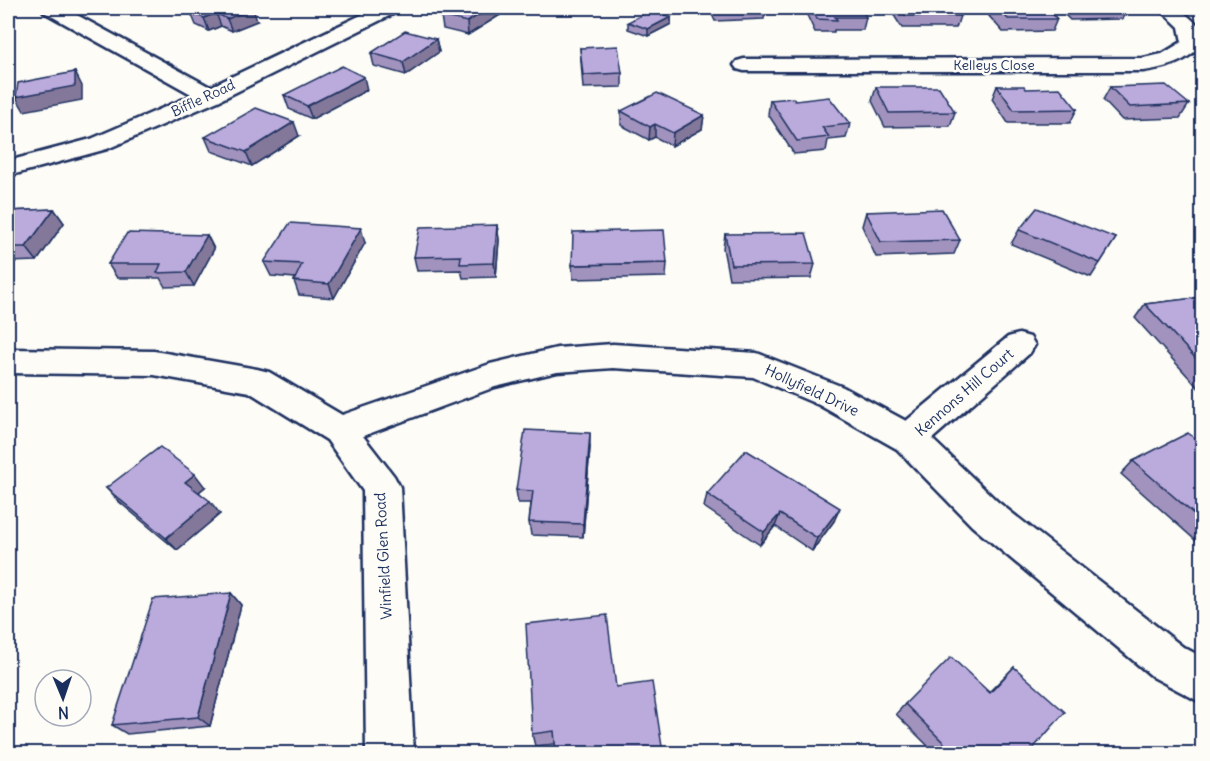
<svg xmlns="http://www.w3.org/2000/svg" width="1210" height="761" font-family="Delius,sans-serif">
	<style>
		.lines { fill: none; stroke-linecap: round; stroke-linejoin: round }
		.minor-casing { stroke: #1b2f5e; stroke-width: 5 }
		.minor { fill: #fdfcf7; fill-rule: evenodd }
		.wall { fill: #a193bd; stroke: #1b2f5e; stroke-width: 1.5 }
		.shaded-wall { fill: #83789a; stroke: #1b2f5e; stroke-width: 1.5 }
		.building { fill: #bbabdc; stroke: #1b2f5e; stroke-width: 1.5 }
		.labels { text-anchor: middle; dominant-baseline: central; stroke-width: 5; stroke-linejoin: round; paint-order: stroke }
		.far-street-label { font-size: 14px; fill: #1b2f5e; stroke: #fdfcf7 }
		.street-label { font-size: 15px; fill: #1b2f5e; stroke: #fdfcf7 }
	</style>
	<rect width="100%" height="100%" fill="#fdfcf7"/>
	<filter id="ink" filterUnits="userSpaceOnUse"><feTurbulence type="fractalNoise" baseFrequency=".0167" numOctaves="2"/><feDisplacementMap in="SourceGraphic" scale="12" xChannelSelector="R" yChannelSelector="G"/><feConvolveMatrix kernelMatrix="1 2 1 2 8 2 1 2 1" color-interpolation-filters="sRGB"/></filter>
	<g filter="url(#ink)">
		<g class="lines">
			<defs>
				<g id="minor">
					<path d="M42,8H64L210,87L376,8H399L397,12L218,101L107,149L8,176V161L91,139L193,95L44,12Z"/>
					<path d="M1159,8H1179L1198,25L1202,43C1189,62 1165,68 1143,71H744L737,69L734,65L737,61L744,59L1143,58L1162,54L1182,42L1179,27Z"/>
					<path d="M1019,334L1030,337L1035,345L1030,353L932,439L998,502L1183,647L1202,657V703L1153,677L972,526L897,449L819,405L753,377L613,368L557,372L495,387L363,436L394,476L400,487L414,754H366L363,491L327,440L249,392L154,375L8,373V349L154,351L257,369L269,372L342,415L490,364L557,348L613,344L757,353L843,387L906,421L1008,337Z"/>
				</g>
			</defs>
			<use href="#minor" class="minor-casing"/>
			<use href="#minor" class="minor"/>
		</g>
		<g class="wall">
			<path d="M152,8H187L179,12Z"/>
			<path d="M204,8L257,21L232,31L221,26L209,31L196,25L191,13Z"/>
			<path d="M454,8H499L500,15L468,35L443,29L441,16Z"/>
			<path d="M709,8H766L764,19L715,21Z"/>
			<path d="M806,8H861L866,17L863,30H834V32H815L805,11Z"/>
			<path d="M895,8H954L960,16L956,28H902L893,14Z"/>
			<path d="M992,8H1047L1057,19L1052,31L1003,32L989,16Z"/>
			<path d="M1058,8H1128L1122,19L1070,20Z"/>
			<path d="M671,17V24L648,36L628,29V22Z"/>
			<path d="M436,39L439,52L406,75L374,66L371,53Z"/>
			<path d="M580,48L622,73V87L583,88Z"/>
			<path d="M997,86L1026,89L1077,109L1070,123H1008L992,99Z"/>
			<path d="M876,87L955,112L950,126L885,127L872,101Z"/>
			<path d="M1110,87L1189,104L1180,118L1122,120L1103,100Z"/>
			<path d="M367,90L312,119L289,109L284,95Z"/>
			<path d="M770,100L795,101L850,124L846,138L828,140L826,151L794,154L768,114Z"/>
			<path d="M621,111L704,115L702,129L672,146L655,137L649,140L621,125Z"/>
			<path d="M299,136L252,166L211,151L205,137Z"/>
			<path d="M54,209L64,223L37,261L8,262V211Z"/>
			<path d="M866,212L960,240L954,254L876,257L862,226Z"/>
			<path d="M497,225L499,240L496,277L463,278L461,270L417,271L414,257Z"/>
			<path d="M1019,230L1116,238L1091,277L1011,244Z"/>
			<path d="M725,234L815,264L811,278L729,279L723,248Z"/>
			<path d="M207,235L214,249L194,286L165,287L160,278H117L108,264Z"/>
			<path d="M365,243L334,298L299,295L294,281L295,278L271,276L264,262Z"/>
			<path d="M667,263L666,277L573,279L572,265Z"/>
			<path d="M1203,297V393L1135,318L1145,304Z"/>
			<path d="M1203,444V547L1121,474L1133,461Z"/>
			<path d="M590,447L583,537L531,535L529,522L531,503H518L516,490Z"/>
			<path d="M205,487L199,492L220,514L177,550L118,501L106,488Z"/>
			<path d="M707,494L834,521L812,551L775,526L760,545L704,507Z"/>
			<path d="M231,593L241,605L210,726L127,734L112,725Z"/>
			<path d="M607,615L555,744L535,746L532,734Z"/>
			<path d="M1014,667L1029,753H935L896,714L905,704L989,692Z"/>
		</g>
		<g class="shaded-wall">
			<path d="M178,8H187L179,12Z"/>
			<path d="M253,8L257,21L232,31L227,19Z"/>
			<path d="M490,8H499L500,15L468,35L467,22Z"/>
			<path d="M216,13L221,26L209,31L204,18Z"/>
			<path d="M671,17V24L648,36V29Z"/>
			<path d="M436,39L439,52L406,75L403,62Z"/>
			<path d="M75,72L82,86V100L24,111L16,97Z"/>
			<path d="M364,77L367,90L312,119L307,106Z"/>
			<path d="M704,115L702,129L672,146L673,133Z"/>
			<path d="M294,122L299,136L252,166L246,152Z"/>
			<path d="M655,124V137L649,140L650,127Z"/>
			<path d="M54,209L64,223L37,261L26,247Z"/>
			<path d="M497,225L499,240L496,277L494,263Z"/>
			<path d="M361,228L365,243L334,298L329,284Z"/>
			<path d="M207,235L214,249L194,286L186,272Z"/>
			<path d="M590,433V447L583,537V524Z"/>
			<path d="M195,474L205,487L195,495L185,482Z"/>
			<path d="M210,501L220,514L177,550L166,538Z"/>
			<path d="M840,508L834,521L812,551L817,538Z"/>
			<path d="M780,514L775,526L760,545L764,532Z"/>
			<path d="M231,593L241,605L210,726L198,717Z"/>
		</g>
		<g class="building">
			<path d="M204,8H253L227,19L216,13L204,18L191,13Z"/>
			<path d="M454,8H490L467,22L441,16Z"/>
			<path d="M812,8H861L866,17H835L837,20L817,19Z"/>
			<path d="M900,8H954L960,16H906Z"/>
			<path d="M998,8H1047L1057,19H1008Z"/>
			<path d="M651,10L671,17L648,29L628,22Z"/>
			<path d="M405,31L436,39L403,62L371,53Z"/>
			<path d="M618,46L622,73L583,75L580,48Z"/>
			<path d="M342,66L364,77L307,106L284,95Z"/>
			<path d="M75,72V86L16,97L18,83Z"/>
			<path d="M1166,85L1189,104L1130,107L1110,87Z"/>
			<path d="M997,86H1024L1026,89L1060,88L1077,109L1014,110Z"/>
			<path d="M876,87H939L955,112L889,113Z"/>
			<path d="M657,93L704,115L673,133L655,124L650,127L621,111Z"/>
			<path d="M829,97L850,124L822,127L829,137L797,141L770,100L793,98L795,101Z"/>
			<path d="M256,108L294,122L246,152L205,137Z"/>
			<path d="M1037,208L1116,238L1100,263L1019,230Z"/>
			<path d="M54,209L26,247H8V211Z"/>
			<path d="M942,209L960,240L881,242L866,212Z"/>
			<path d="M290,223L361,228L329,284L294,281L302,264L264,262Z"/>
			<path d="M497,225L494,263L460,264L461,256L414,257L420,227Z"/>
			<path d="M664,230L667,263L572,265L573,232Z"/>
			<path d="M127,233L207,235L186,272L157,273L161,264H108Z"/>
			<path d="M806,233L815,264L731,265L725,234Z"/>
			<path d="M1203,297V366L1145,304Z"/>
			<path d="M525,430L590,433L583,524L529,522L533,491L516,490Z"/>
			<path d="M1188,433L1203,444V522L1133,461Z"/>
			<path d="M160,447L195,474L185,482L210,501L166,538L106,488Z"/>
			<path d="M746,450L840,508L817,538L780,514L764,532L707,494Z"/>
			<path d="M231,593L198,717L112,725L153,599Z"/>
			<path d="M607,615L616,687L652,682L663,753H556L554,731L532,734L526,624Z"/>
			<path d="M951,657L990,693L1014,667L1065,712L1029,753H954L905,704Z"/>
		</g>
	</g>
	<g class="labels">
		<g class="far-street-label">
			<text x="994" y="65">Kelleys Close</text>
			<text transform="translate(203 98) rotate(-25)">Biffle Road</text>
		</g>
		<g class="street-label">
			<text transform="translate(812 390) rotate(25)">Hollyfield Drive</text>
			<text transform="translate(964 392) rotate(-41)">Kennons Hill Court</text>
			<text transform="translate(383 556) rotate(-93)">Winfield Glen Road</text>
		</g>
	</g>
	<rect width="1210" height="761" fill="none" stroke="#fdfcf7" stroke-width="30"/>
	<rect x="15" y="15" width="1180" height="731" fill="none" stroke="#1b2f5e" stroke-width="2" filter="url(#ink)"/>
	<g transform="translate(63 698) rotate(178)"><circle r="28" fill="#fdfcf7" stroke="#a3aaba" stroke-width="1.5"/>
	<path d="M0-4.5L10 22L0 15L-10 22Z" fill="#1b2f5e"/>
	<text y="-9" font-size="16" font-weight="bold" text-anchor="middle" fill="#1b2f5e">N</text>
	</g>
</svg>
